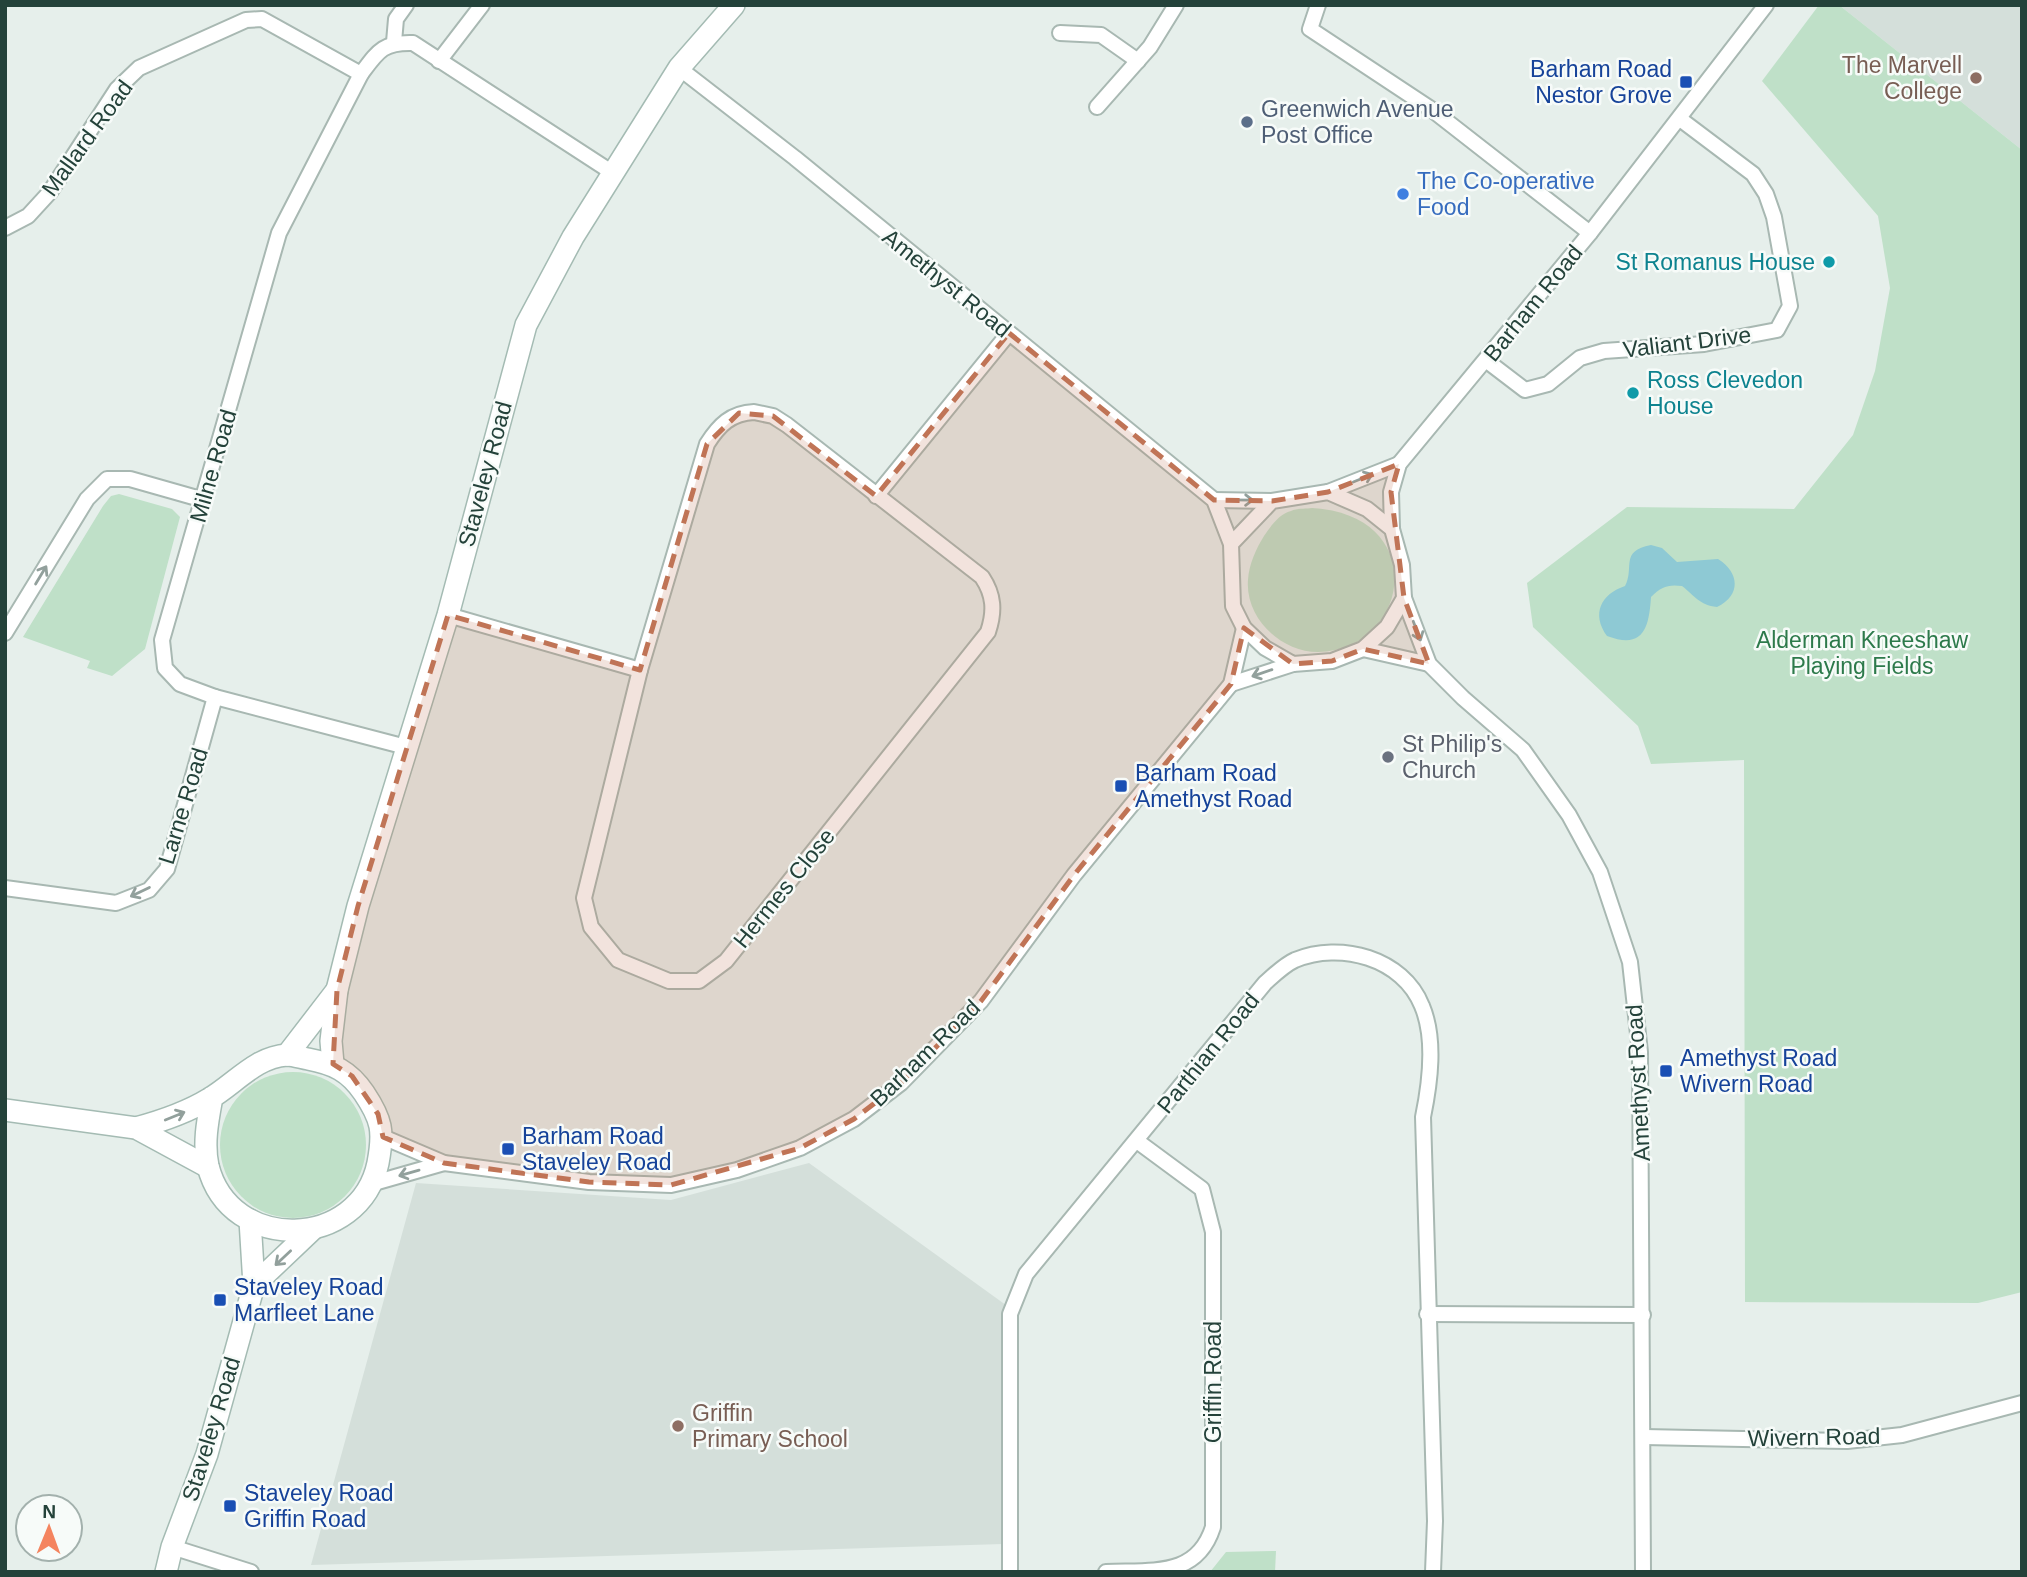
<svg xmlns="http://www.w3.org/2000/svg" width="2027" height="1577" font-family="Arial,sans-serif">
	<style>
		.built { fill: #d4dfda }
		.green { fill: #bfe0c8 }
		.water { fill: #8ec9d4 }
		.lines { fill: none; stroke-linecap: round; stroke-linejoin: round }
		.street-casing { stroke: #a8b8b2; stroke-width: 18 }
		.secondary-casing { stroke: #a4bbb3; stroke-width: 24 }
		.street { stroke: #fff; stroke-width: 14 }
		.secondary { stroke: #fff; stroke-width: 21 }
		.oneway { stroke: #92a09c }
		.marked { fill: #c07456; fill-opacity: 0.2; stroke: #c07456; stroke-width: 5; stroke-dasharray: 14 9; stroke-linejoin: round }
		.education-dot { fill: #8d6e63; stroke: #f7fbf9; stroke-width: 2.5 }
		.transit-dot { fill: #1a4fb4; stroke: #f7fbf9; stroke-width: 2.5 }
		.service-dot { fill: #5c6f8a; stroke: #f7fbf9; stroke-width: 2.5 }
		.shop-dot { fill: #3f7fe0; stroke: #f7fbf9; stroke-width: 2.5 }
		.culture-dot { fill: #0f9aa8; stroke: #f7fbf9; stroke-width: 2.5 }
		.worship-dot { fill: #6b7280; stroke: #f7fbf9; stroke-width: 2.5 }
		.labels { text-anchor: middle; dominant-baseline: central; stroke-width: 5; stroke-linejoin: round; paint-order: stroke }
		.education-label { font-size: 23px; fill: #785e54; stroke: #f7fbf9; text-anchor: end }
		.transit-label { font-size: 23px; fill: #164399; stroke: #f7fbf9; text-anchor: start }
		.service-label { font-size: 23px; fill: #4e5e75; stroke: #f7fbf9; text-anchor: start }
		.street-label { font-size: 23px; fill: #24423a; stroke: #f7fbf9 }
		.shop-label { font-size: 23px; fill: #366cbe; stroke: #f7fbf9; text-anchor: start }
		.culture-label { font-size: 23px; fill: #0d838f; stroke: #f7fbf9; text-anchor: end }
		.park-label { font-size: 23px; fill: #2d7a4b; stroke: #f7fbf9 }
		.worship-label { font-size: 23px; fill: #5b616d; stroke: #f7fbf9; text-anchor: start }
	</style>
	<rect width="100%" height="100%" fill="#e6efeb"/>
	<g class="built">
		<path d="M1839,5H2022V150Z"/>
		<path d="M809,1163L1010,1308L1003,1544L311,1565L416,1183L671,1200Z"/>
	</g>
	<g class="green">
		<path d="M1819,5H1839L2022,150V1292L1978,1303L1745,1302L1744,760L1651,764L1638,726L1533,627L1527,583L1627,507L1794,509L1853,435L1875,371L1890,288L1878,216L1762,81Z"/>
		<path d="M119,494L172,509L180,517L145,649L112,676L87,668L90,661L23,637L103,506L111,496Z"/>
		<path d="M1312,508C1432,515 1410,651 1318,652C1281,652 1245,618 1248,580C1249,564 1256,549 1264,536C1271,526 1279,514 1291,511C1297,508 1306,509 1312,508Z"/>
		<circle cx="293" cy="1145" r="73"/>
		<path d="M1276,1551L1275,1572H1210L1226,1552Z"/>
	</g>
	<path class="water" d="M1651,545L1662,548L1677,562L1718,559C1739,572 1742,595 1717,607C1699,605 1695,596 1682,586C1668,584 1661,587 1651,597C1649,627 1644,650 1607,636C1591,614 1601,594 1625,586C1635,568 1619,551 1651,545Z"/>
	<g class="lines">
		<defs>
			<g id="street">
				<path d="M1318,5L1310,29L1431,109L1590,233"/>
				<path d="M1060,33L1101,35L1138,61"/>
				<path d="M394,42L396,19L406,5"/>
				<path d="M439,61L482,5"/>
				<path d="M679,68L795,158L1214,500L1231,544L1233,606L1244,628L1265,648L1293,664L1332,661L1363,649L1387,627L1404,598L1402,565L1392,529L1367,509L1328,492L1272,501L1231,544"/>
				<path d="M1097,107L1150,47L1176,5"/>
				<path d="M5,228L28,216L50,192L117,89L139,68L246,20L262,19L361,74"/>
				<path d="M1487,361L1525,390L1548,384L1580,358L1604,351L1704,344L1777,330L1790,306L1774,217L1766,194L1753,174L1680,119"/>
				<path d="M754,412L773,416L787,425L982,577C994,595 995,611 988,632L726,961L699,981H669L618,960L591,927L584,898L640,670L707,444C719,425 731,413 754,412Z"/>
				<path d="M1328,492L1399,464"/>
				<path d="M876,496L1009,333"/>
				<path d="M1214,500L1272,501"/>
				<path d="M1392,529L1391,492L1399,464L1590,233L1766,5"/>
				<path d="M1404,598L1429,664L1463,698L1523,750L1569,815L1600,872L1630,962L1640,1052L1643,1572"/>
				<path d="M448,615L640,670"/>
				<path d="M5,633L87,499L107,479H130L204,500"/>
				<path d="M1363,649L1429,664"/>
				<path d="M1231,684L1293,664"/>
				<path d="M406,747L215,697L180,684L165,668L162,640L279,233L361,74C378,51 383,42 413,43L613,173"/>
				<path d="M5,888L116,903L149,890L167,869L215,697"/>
				<path d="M383,1137L444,1163L589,1182L671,1185L737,1170L800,1148L854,1119L901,1083L981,1001L1074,875L1231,684L1244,628"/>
				<path d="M374,1183L444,1163"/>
				<path d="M1427,1314L1643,1315"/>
				<path d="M1644,1437L1847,1441L1902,1435L2022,1403"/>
				<path d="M172,1547L251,1572"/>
				<path d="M1010,1572V1314L1026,1274L1265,983C1274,975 1284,965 1295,960C1340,941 1403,958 1422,1006C1436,1039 1430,1083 1423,1117L1435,1521L1433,1572"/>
				<path d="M1106,1572C1155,1570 1197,1577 1213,1527V1232L1202,1189L1137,1141"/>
			</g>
			<g id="secondary">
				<path d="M287,1055L337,990"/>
				<path d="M333,1064L331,1041L337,990L358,906L448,615L526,325L573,237L679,68L734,5"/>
				<path d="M5,1110L136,1128L208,1167"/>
				<path d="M136,1128C162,1121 186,1113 209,1099C235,1084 255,1057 287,1055C293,1055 302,1058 308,1059C334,1064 349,1071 364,1093C382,1120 384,1131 378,1163C360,1250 230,1254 208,1166C203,1143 208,1119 212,1097"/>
				<path d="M254,1285L312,1230"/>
				<path d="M166,1572L172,1547L207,1454L254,1285L250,1220"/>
			</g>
		</defs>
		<use href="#street" class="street-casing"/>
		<use href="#secondary" class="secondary-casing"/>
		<use href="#street" class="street"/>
		<use href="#secondary" class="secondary"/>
	</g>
	<defs><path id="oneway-shaft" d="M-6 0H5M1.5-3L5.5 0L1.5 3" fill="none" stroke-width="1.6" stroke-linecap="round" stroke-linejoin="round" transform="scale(1.75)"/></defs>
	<g class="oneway">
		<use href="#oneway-shaft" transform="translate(1363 478) rotate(-22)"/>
		<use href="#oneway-shaft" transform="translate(1243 500) rotate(1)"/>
		<use href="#oneway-shaft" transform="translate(41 575) rotate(-59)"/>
		<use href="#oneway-shaft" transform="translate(1417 631) rotate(69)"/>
		<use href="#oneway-shaft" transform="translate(1262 673) rotate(161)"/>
		<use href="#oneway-shaft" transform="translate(140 892) rotate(154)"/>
		<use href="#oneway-shaft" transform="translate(175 1116) rotate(-22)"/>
		<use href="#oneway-shaft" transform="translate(409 1173) rotate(164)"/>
		<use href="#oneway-shaft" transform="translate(283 1258) rotate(137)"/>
	</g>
	<path class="marked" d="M1009,333L1214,500L1272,501L1328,492L1399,464L1391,492L1404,598L1429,664L1363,649L1332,661L1293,664L1244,628L1231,684L1074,875L981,1001L901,1083L854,1119L800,1148L671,1185L589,1182L444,1163L383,1137L378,1114L352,1076L333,1064L337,990L358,906L448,615L640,670L707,444L739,413L773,416L876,496Z"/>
	<g class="education-dot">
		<circle cx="1976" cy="78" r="7"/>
		<circle cx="678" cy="1426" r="7"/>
	</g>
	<g class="transit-dot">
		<rect x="1679" y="75" width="14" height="14" rx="3.5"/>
		<rect x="1114" y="779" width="14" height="14" rx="3.5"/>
		<rect x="1659" y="1064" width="14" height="14" rx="3.5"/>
		<rect x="501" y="1142" width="14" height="14" rx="3.5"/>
		<rect x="213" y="1293" width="14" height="14" rx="3.5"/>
		<rect x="223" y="1499" width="14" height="14" rx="3.5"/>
	</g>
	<circle class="service-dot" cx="1247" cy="122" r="7"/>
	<circle class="shop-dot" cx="1403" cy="194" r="7"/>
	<g class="culture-dot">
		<circle cx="1829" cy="262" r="7"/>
		<circle cx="1633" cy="393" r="7"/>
	</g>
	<circle class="worship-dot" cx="1388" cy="757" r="7"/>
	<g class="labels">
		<g class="education-label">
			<text x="1962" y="65">The Marvell<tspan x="1962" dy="26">College</tspan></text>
			<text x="692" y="1413" text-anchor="start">Griffin<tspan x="692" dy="26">Primary School</tspan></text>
		</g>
		<g class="transit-label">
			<text x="1672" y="69" text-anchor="end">Barham Road<tspan x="1672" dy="26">Nestor Grove</tspan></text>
			<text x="1135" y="773">Barham Road<tspan x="1135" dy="26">Amethyst Road</tspan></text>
			<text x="1680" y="1058">Amethyst Road<tspan x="1680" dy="26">Wivern Road</tspan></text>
			<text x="522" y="1136">Barham Road<tspan x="522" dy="26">Staveley Road</tspan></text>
			<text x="234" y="1287">Staveley Road<tspan x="234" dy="26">Marfleet Lane</tspan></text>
			<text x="244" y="1493">Staveley Road<tspan x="244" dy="26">Griffin Road</tspan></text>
		</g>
		<g class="service-label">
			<text x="1261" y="109">Greenwich Avenue<tspan x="1261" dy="26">Post Office</tspan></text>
		</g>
		<g class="street-label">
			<text transform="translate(87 138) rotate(-54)">Mallard Road</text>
			<text transform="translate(947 283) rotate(39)">Amethyst Road</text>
			<text transform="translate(1533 303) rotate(-51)">Barham Road</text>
			<text transform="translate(1687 342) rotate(-7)">Valiant Drive</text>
			<text transform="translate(213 466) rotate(-74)">Milne Road</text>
			<text transform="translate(485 474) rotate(-75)">Staveley Road</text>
			<text transform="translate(183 806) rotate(-73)">Larne Road</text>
			<text transform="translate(784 888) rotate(-51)">Hermes Close</text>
			<text transform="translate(925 1053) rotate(-44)">Barham Road</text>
			<text transform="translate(1208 1053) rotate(-51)">Parthian Road</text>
			<text transform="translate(1638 1083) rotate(-93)">Amethyst Road</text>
			<text transform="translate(1213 1382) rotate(-90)">Griffin Road</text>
			<text transform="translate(211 1429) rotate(-73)">Staveley Road</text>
			<text transform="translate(1814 1437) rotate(-1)">Wivern Road</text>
		</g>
		<g class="shop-label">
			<text x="1417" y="181">The Co-operative<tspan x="1417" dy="26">Food</tspan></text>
		</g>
		<g class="culture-label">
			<text x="1815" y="262">St Romanus House</text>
			<text x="1647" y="380" text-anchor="start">Ross Clevedon<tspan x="1647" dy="26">House</tspan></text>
		</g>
		<g class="park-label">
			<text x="1862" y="640">Alderman Kneeshaw<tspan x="1862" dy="26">Playing Fields</tspan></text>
		</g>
		<g class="worship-label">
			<text x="1402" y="744">St Philip's<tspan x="1402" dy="26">Church</tspan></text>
		</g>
	</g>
	<rect width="2027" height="1577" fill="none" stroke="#24423a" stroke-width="14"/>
	<g transform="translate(49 1528) rotate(1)"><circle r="33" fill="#f7fbf9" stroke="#a3b1ad" stroke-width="2"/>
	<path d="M0-5L12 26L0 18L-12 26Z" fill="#f4845f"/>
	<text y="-10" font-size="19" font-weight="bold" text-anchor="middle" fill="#24423a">N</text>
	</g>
</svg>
